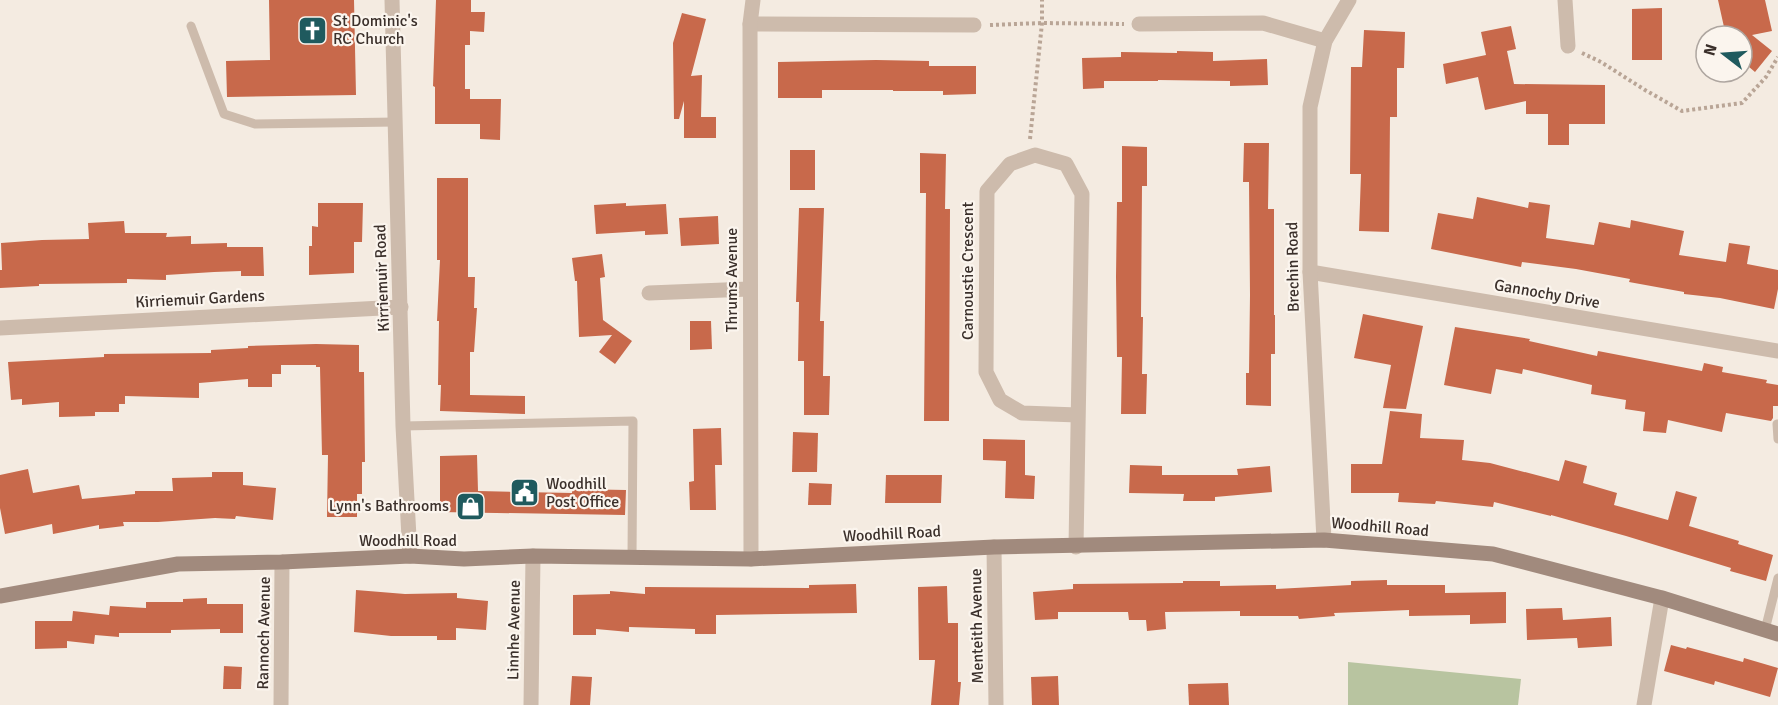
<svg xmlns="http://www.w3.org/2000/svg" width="1778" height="705" font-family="Signika,sans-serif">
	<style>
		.green { fill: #b8c4a0 }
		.building { fill: #c8694b }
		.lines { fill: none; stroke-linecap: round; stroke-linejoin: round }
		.path { stroke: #b9a596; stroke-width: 4; stroke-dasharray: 3 3; stroke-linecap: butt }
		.lane { stroke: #cdbbac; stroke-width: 9 }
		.street { stroke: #cdbbac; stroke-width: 15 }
		.secondary { stroke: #a18a7d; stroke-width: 15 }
		.labels { text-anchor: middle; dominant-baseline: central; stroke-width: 4.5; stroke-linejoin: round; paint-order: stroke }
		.poi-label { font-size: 16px; fill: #3b302b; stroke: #fbf5ee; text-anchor: start }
		.street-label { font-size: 16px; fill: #3b302b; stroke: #fbf5ee }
	</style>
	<rect width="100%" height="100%" fill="#f4ebe1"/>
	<path class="green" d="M1348,662L1521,679L1518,705H1348Z"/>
	<g class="building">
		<path d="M269,0H354L356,95L227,97L226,61L270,60Z"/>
		<path d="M436,0H471V12H485L484,32L470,31V45H465V89H470V99H501L500,140L480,139V124H435V87L433,86Z"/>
		<path d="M1718,0H1765L1772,31L1752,35L1772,51L1755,72L1742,61V36H1726Z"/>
		<path d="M1662,8V60H1632V9Z"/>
		<path d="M682,13L706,19L691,76L702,75L701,117H716V138H684V101L679,119H674L673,43Z"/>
		<path d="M1511,26L1516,49L1507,51L1514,84L1605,85V124H1569V145H1548V114H1526V101L1485,110L1478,77L1446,84L1443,64L1486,55L1481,32Z"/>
		<path d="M1364,30L1405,32L1404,68H1397V117H1390L1389,232L1359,231L1361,174H1350L1351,67H1362Z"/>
		<path d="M1177,51L1213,52V61L1267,59L1268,85L1230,86V81L1158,80V81H1104V88L1083,89L1082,58L1121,57V52L1177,53Z"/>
		<path d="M876,60L929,61V66H976V94L943,95V91H893V90H822V98H778V62Z"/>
		<path d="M1244,143H1269L1268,209H1274V315H1275V354H1271V406L1246,405V373H1249L1250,295L1249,182H1243Z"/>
		<path d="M1122,146L1147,147V186H1142L1141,317H1143L1142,374H1147L1146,414H1121L1122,357H1117L1116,277L1117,202H1122Z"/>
		<rect x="790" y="150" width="25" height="40"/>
		<path d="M920,153L946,154L945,209H950L949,421H924L926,193H920Z"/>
		<path d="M437,178H468V277H475L474,308H477L474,352H470V395L525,396V414L440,411L441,385H438L439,321H437L440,260H437Z"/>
		<path d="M1477,197L1528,208L1529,202L1550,205L1546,238L1594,245L1599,222L1630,228L1631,220L1684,231L1679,255L1726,262L1729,243L1750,246L1747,264L1778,270V289L1774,309L1720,298L1684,294V292L1629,282L1630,279L1576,269L1522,262L1521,267L1431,249L1438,213L1473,219Z"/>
		<path d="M318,203H363L362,242H354V273L309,275V246H312V226L318,227Z"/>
		<path d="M626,203V206L666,204L668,234L645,235V231L596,234L594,205Z"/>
		<path d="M799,208H824L820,321H824L823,376H830L829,415H804V361H798L799,302H796Z"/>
		<path d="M718,216L719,244L681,246L679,218Z"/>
		<path d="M124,221L125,233H167L166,237L191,236V244L227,243V247H263L264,276H241V271L214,272L166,275V280L127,279V283L39,284V286L0,288V270H2L1,243L42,240L89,239L88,223Z"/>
		<path d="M602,254L605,277L600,278L603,320L632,341L615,364L599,352L612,335L579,337L577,281H575L572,258Z"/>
		<path d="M1363,314L1423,326L1406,409L1383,408L1391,365L1354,358Z"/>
		<path d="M690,321H711L712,349L690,350Z"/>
		<path d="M1455,327L1530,339L1529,341L1597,356L1598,351L1702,371L1704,363L1723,367L1722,372L1767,380L1766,383L1778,385V406H1773V418L1771,421L1726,413L1722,432L1668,420L1666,433L1643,431L1645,412L1625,409L1626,400L1591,394L1592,385L1523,369L1522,374L1496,369L1491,394L1444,385Z"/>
		<path d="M316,344L359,345V372H364L365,462H362V494H357V517H327L328,455H322L320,367H316V365H281V374H272V387H248V379L199,383V398L125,396V404H119V412H95V416L59,417V402L22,405V399L11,400L8,362L104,357V354L211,353V350L248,348V346Z"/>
		<path d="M1390,411L1422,414L1420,438L1464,440L1462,460L1490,463L1559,481L1565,460L1587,466L1583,483L1617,493L1614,505L1668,520L1676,491L1697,497L1689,526L1739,541L1738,544L1773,555L1766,581L1730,571L1731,568L1626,536L1551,515V516L1494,502L1493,507L1436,501L1435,504L1398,502L1399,493H1351V464H1382Z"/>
		<path d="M721,428L722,465H715L716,510H690L689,482L694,481L693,429Z"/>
		<path d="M793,432L818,433L817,472H792Z"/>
		<path d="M983,439L1025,440V475L1035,476L1034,499L1005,498L1006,461L983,460Z"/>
		<path d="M477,455L478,491L572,493V489L626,490L625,515L440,512V456Z"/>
		<path d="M1130,465L1162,466V475H1238L1237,469L1270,466L1272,492L1215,497V501H1183L1184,494L1129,493Z"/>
		<path d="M28,469L33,493L79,485L82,499L135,494V491H173L172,478L212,477V472H243V485L276,488L273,520L236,516L235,519L215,518L158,522H123L124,526L99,529V525L53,534L52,524L5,534L0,508V475Z"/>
		<path d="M886,475H942L941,503H885Z"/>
		<path d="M809,483L832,484L831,505H808Z"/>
		<path d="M1387,580V585H1445V593L1506,592V623L1470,624V615L1409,616V610L1334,613L1335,616L1299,619L1298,616H1240V611L1165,612L1166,629L1147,631L1146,620H1129L1128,612H1058V619L1035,620L1033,592L1073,589V584L1183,583V581H1220V586L1276,585V589L1351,585V581Z"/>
		<path d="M856,584L857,613L716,615V634H695V629L629,627V632L596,629V635H573V595L610,594V591L645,594V587L809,588V585Z"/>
		<path d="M947,586L948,623H958V682H961L959,705H931L935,660H919L918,587Z"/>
		<path d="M356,590L405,594L457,593V598L488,601L486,630L456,628V640H437V636H391L354,632Z"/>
		<path d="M207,598V604H243V633H220V629L171,630V633H119V637L95,635L94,644L67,641V648L35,649V621H72L73,611L109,615L110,606L146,608V602H183V599Z"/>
		<path d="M1562,608L1563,620L1611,617L1612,646L1578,648L1577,638L1527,640L1526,609Z"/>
		<path d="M1671,645L1686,649L1687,647L1743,662L1744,658L1778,668L1770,697L1715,681L1714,685L1664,671Z"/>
		<path d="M224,666L242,667L241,689H223Z"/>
		<path d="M572,676L592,677L590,705H570Z"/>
		<path d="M1058,676L1059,705H1032L1031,677Z"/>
		<path d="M1228,683L1229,705H1189L1188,684Z"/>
	</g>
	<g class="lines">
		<g class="path">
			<path d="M990,25L1042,23L1124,24"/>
			<path d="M1582,53L1601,62L1645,90L1682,111L1742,103L1766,77L1778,57"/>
			<path d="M1030,139L1042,23V0"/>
		</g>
		<g class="lane">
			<path d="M191,26L224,114L255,124L396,122"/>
			<path d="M1777,424L1778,439"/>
			<path d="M403,426L633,421L632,558"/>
			<path d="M1765,630L1778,578"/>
		</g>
		<g class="street">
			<path d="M392,0L403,426L410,556"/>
			<path d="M1565,0L1568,46"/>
			<path d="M750,24L974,25"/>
			<path d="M1139,24L1263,23L1325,41"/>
			<path d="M1310,272L1778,351"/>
			<path d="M649,293L749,289"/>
			<path d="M0,328L401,307"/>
			<path d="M1324,540L1310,272V107L1325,41L1349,0"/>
			<path d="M994,547L996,705"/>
			<path d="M1076,547L1082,194L1066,164L1035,155L1010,164L987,191L986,372L1000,400L1022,413L1078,415"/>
			<path d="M751,559L750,24L753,0"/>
			<path d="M281,705L282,562"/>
			<path d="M531,705L533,556"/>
			<path d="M1644,705L1662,598"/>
		</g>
		<path class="secondary" d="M0,596L178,564L282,562L410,556L464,559L533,556L751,559L994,547L1324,540L1493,554L1662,598L1778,634"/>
	</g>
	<defs>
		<symbol id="church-square" viewBox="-11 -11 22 22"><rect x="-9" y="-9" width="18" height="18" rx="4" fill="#1f5a5e" stroke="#fbf5ee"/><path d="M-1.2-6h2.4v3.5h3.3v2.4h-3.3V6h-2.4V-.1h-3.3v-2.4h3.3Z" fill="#fff"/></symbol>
		<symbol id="civic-square" viewBox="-11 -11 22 22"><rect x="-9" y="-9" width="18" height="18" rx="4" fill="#1f5a5e" stroke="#fbf5ee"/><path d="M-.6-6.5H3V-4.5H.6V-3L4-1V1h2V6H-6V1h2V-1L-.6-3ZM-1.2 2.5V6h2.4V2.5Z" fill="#fff"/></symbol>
		<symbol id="shop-square" viewBox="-11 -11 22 22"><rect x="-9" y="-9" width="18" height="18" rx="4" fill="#1f5a5e" stroke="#fbf5ee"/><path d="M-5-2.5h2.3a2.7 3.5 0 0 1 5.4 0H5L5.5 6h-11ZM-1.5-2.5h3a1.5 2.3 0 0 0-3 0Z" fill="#fff"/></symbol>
	</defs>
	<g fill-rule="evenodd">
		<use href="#church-square" x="296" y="14" width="33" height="33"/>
		<use href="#civic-square" x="508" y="476" width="33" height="33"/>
		<use href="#shop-square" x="454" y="490" width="33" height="33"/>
	</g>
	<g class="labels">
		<g class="poi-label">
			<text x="333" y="21">St Dominic's<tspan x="333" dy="18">RC Church</tspan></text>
			<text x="546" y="484">Woodhill<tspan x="546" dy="18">Post Office</tspan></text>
			<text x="449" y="506" text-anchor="end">Lynn's Bathrooms</text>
		</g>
		<g class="street-label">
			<text transform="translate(1293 267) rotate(-91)">Brechin Road</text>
			<text transform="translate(968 271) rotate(-90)">Carnoustie Crescent</text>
			<text transform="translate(382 278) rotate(-92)">Kirriemuir Road</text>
			<text transform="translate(732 280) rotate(-90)">Thrums Avenue</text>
			<text transform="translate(1547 294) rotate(10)">Gannochy Drive</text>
			<text transform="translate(200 299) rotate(-3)">Kirriemuir Gardens</text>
			<text transform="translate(1380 527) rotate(5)">Woodhill Road</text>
			<text transform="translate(892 534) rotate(-3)">Woodhill Road</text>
			<text x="408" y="541">Woodhill Road</text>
			<text transform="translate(977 626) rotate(-91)">Menteith Avenue</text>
			<text transform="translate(514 630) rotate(-89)">Linnhe Avenue</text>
			<text transform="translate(264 633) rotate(-89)">Rannoch Avenue</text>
		</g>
	</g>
	<g transform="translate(1724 54) rotate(287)"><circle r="28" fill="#fbf5ee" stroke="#aea6a0" stroke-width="1.5"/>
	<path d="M0-4.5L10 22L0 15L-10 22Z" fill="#1f5a5e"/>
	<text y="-9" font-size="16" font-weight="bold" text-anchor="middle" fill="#3b302b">N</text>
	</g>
</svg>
